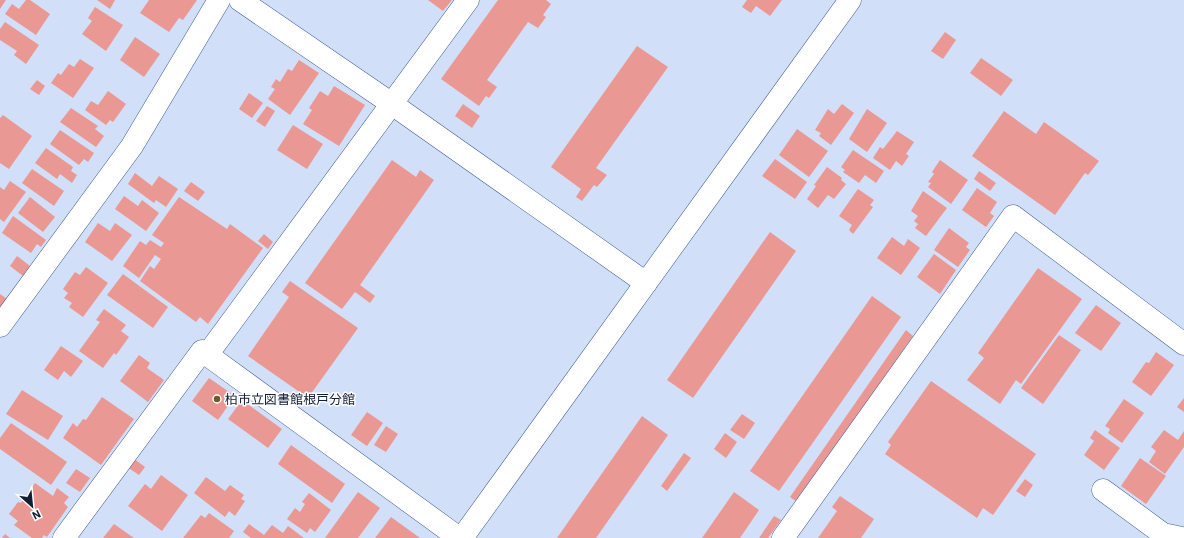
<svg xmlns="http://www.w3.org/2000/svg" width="1184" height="538" font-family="'IBM Plex Sans','Noto Sans JP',sans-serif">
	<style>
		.building { fill: #ea9894 }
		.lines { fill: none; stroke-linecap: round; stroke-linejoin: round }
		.street-casing { stroke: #425e93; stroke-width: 23 }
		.secondary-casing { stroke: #425e93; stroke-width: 23 }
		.street { stroke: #fff; stroke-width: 22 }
		.secondary { stroke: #fff; stroke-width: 22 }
		.poi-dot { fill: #715929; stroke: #fff; stroke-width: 1.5 }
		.labels { text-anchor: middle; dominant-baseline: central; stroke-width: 3; stroke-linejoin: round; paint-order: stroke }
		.poi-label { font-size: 13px; fill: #121e34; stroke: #fff; text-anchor: start }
	</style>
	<rect width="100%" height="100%" fill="#d2dff8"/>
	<g class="building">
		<path d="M0,0H6L0,9Z"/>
		<path d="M26,0H30L50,14L36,35L5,14L12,4L19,9Z"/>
		<path d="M97,0H115L110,9Z"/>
		<path d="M149,0H197L183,20L179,18L169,32L140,13Z"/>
		<path d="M428,0H452L443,11Z"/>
		<path d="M498,0H546L551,4L543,15L546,17L538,28L528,22L487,80L497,87L489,98L486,96L479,106L441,79Z"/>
		<path d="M747,0H782L770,16L756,6L751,13L742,7Z"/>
		<path d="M95,7L123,25L106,51L82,34L92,21L88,18Z"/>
		<path d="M5,22L39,45L26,64L14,55L17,51L0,40V29Z"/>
		<path d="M945,32L956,40L943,59L931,51Z"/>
		<path d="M135,37L160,54L144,77L120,60Z"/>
		<path d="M637,46L668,67L596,168L607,175L597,187L594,185L582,201L576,197L581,189L551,167Z"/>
		<path d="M981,58L1013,80L1001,96L970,73Z"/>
		<path d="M80,59L94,68L73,98L51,83L58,73L61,75L69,64L74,67Z"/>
		<path d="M299,60L319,73L290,115L268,99L275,89L271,87L276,79L280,82L288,69L292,71Z"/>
		<path d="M37,80L45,86L39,95L30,89Z"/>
		<path d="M334,86L365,105L339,146L303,124L312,110L309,108L320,91L328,96Z"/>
		<path d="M108,91L126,104L113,122L110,120L106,125L85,110L91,101L98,105Z"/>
		<path d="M249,93L263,103L252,118L239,109Z"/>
		<path d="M463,104L480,116L472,128L455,116Z"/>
		<path d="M842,104L854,113L831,145L819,136L821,133L815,130L828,109L834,114Z"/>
		<path d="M267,106L275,111L265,127L256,121Z"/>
		<path d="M71,108L98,126L95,129L104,136L96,147L60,122Z"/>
		<path d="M867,109L887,123L867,152L849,139Z"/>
		<path d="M1004,111L1036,134L1044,122L1099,161L1088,175L1085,173L1055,215L972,156Z"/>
		<path d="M3,115L32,136L9,169L0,163V118Z"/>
		<path d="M293,125L323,144L307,169L277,150Z"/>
		<path d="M797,129L828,151L809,177L779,155Z"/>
		<path d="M60,130L94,153L88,162L84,159L79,165L50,144Z"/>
		<path d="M897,131L914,142L906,154L909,156L902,166L896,161L890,170L873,158L880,147L883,149Z"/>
		<path d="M46,148L73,167L71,171L77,175L72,183L60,174L57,179L35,163Z"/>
		<path d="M853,150L884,171L876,183L865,175L859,183L843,172L845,170L841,167Z"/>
		<path d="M775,159L807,182L795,199L762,176Z"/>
		<path d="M392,160L416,177L420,170L434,180L360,285L375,296L370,303L355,292L342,309L305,283Z"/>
		<path d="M940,160L968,180L951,204L928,187L931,183L928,182L934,174L932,172Z"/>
		<path d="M827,167L842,178L841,180L846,184L834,199L828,195L818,208L807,199L816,186L814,185Z"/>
		<path d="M32,169L64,191L54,206L22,183Z"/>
		<path d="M979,171L996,183L990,191L974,179Z"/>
		<path d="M135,173L152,186L159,176L178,189L166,207L156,200L154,203L128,184Z"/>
		<path d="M10,181L26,192L4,222L0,219V187L4,190Z"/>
		<path d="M191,182L205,192L198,201L184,191Z"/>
		<path d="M977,188L997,202L990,213L994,216L986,227L962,210Z"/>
		<path d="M858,189L874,200L870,205L873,207L853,234L849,230L852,225L839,216Z"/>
		<path d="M923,191L947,208L926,236L915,228L918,224L914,221L918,216L911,211Z"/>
		<path d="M124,196L138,206L142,200L159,213L146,231L115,209Z"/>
		<path d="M30,197L55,217L43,232L18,213Z"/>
		<path d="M179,197L227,229L230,224L263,248L208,324L200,317L196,322L140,281L150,266L154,269L161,259L155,255L139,278L123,266L140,241L146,245L150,240L161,247L164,243L152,235Z"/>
		<path d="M13,216L46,240L41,247L37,244L31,253L2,233Z"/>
		<path d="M98,223L110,231L115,223L132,235L112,261L85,242Z"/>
		<path d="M949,228L969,243L966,247L970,250L958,267L934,250Z"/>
		<path d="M770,232L796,251L693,398L667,380Z"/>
		<path d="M264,234L273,242L268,249L258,241Z"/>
		<path d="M892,237L904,246L908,239L920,248L901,275L877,258Z"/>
		<path d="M934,254L956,270L940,294L917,277Z"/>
		<path d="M17,256L30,266L23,276L10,266Z"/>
		<path d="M86,267L108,283L83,317L69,307L72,303L64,298L68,293L63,289L75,272L80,275Z"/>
		<path d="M1038,268L1082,299L1021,384L1016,380L1000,404L967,380L984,358L978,353Z"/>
		<path d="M123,274L168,307L153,328L107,295Z"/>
		<path d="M290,281L358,328L308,398L248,356L289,297L282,292Z"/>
		<path d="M0,294L7,299L0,309Z"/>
		<path d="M872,296L901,317L779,491L750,471Z"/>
		<path d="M1096,305L1121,323L1101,351L1075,333Z"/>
		<path d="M104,309L126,325L121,331L129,337L116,355L114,353L103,368L79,351L100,322L96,320Z"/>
		<path d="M906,330L913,336L797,502L790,497Z"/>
		<path d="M1059,335L1081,350L1043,404L1021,388Z"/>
		<path d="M61,346L83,361L71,377L64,371L58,380L44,370Z"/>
		<path d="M1156,352L1174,365L1151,396L1132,382L1146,362L1149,363Z"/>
		<path d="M139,355L150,363L147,368L164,380L148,402L120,381Z"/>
		<path d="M209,378L235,396L218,420L192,401Z"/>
		<path d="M931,381L1036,454L993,515L983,508L977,518L885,454L891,445L888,442Z"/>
		<path d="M22,390L63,416L48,440L6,414Z"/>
		<path d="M102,397L134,419L101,465L63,438L73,423L77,427L83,419L86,420Z"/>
		<path d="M1184,398V412L1177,407Z"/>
		<path d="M1124,399L1144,413L1122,443L1108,433L1110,429L1105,426Z"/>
		<path d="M242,400L282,429L268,448L228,419Z"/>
		<path d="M367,412L383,423L367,446L351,435Z"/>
		<path d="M742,414L755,423L744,439L730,430Z"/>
		<path d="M642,416L668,435L596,538H557Z"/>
		<path d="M11,423L67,462L51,485L0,449V438Z"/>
		<path d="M386,426L398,434L386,452L374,445Z"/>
		<path d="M1095,430L1120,448L1104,470L1084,455L1094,441L1090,438Z"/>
		<path d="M1164,430L1178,440L1184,431V447L1165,474L1149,462L1156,451L1151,447Z"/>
		<path d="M725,433L737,442L726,458L714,449Z"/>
		<path d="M291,445L345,484L332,503L278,464Z"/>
		<path d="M684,453L691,458L667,491L661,486Z"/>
		<path d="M133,458L145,467L139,475L127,467Z"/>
		<path d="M1140,458L1166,476L1146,504L1121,486Z"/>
		<path d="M76,469L90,478L80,492L66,483Z"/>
		<path d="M161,475L188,495L162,531L128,506L145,484L151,489Z"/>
		<path d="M206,477L225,491L230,485L244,495L241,499L245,501L235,516L229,511L225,517L194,493Z"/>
		<path d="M1025,479L1033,485L1025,497L1016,491Z"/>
		<path d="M35,483L53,496L57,488L69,497L64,503L68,507L47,537L44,535L42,538H32L14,525L18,521L9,514L18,502L21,503Z"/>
		<path d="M358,492L380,508L358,538H325Z"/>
		<path d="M734,492L759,510L740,538H702Z"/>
		<path d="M309,493L331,510L315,532L310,528L307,533L287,519L295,508L300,512L305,504L302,502Z"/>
		<path d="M840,496L874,519L861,538H818L837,511L832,507Z"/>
		<path d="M209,513L234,531L229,538H183L201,515L205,518Z"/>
		<path d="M774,516L781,520L768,538H759Z"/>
		<path d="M391,517L420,538H375Z"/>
		<path d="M114,524L134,538H103Z"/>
		<path d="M249,524L264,535L272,525L283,533L288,526L304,538H251L243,532Z"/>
		<path d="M5,534L10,538H2Z"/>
	</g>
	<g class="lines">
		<defs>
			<g id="street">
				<path d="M240,0L392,104L646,283"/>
				<path d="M0,326L132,146L219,0"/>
				<path d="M207,355L468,0"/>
				<path d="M1103,490L1163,534L1182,538"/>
				<path d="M64,538L202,351L459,538"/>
				<path d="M783,538L1013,216L1184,344"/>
			</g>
			<path id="secondary" d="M462,538L850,0"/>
		</defs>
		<use href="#street" class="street-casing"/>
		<use href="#secondary" class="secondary-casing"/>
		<use href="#street" class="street"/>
		<use href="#secondary" class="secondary"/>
	</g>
	<circle class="poi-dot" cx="217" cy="399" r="4"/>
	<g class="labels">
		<g class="poi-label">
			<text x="225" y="399">柏市立図書館根戸分館</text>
		</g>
	</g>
	<g transform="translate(32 506) rotate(153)" stroke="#ffffff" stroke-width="3" paint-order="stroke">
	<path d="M0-3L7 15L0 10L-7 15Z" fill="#121e34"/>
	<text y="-6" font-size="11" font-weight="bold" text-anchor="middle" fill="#121e34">N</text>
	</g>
</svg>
